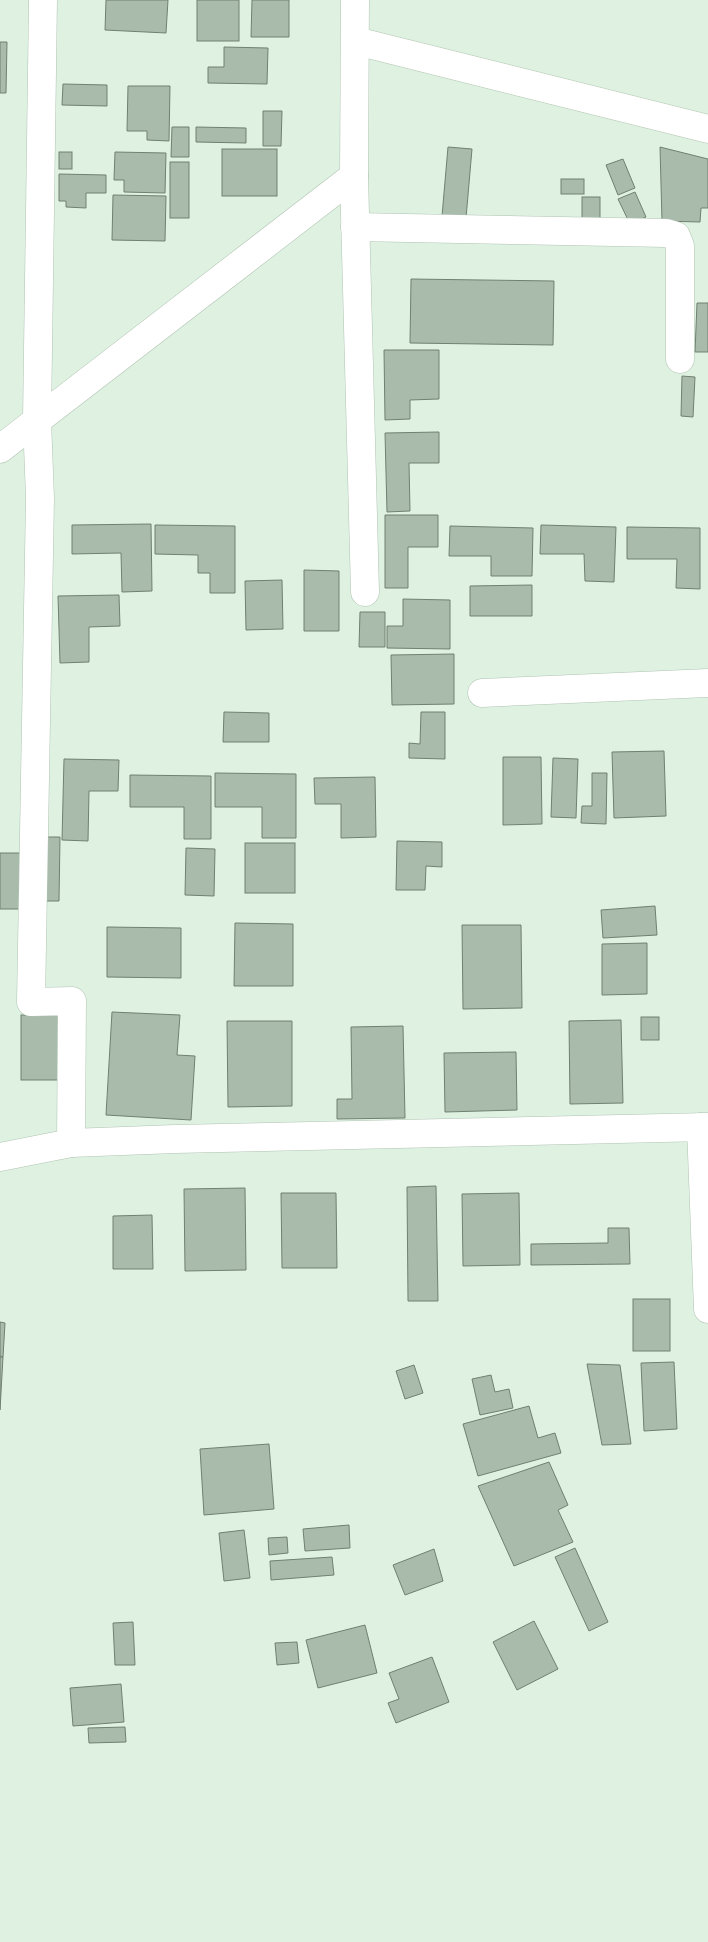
<svg xmlns="http://www.w3.org/2000/svg" width="708" height="1942" font-family="'Golos Text',sans-serif">
	<style>
		.building { fill: #a9bbab; stroke: #708071 }
		.lines { fill: none; stroke-linecap: round; stroke-linejoin: round }
		.minor-casing { stroke: #b0c3b2; stroke-width: 29 }
		.minor { stroke: #fff; stroke-width: 28 }
	</style>
	<rect width="100%" height="100%" fill="#dff2e1"/>
	<g class="building">
		<path d="M106,0H168L166,33L105,30Z"/>
		<rect x="197" y="0" width="42" height="41"/>
		<path d="M252,0H289V37H251Z"/>
		<path d="M0,42H7L6,93H0Z"/>
		<path d="M224,47L268,48L267,84L208,83V67H224Z"/>
		<path d="M63,84L107,85V106L62,105Z"/>
		<path d="M128,86H170L169,141L147,140V131H127Z"/>
		<path d="M263,111H282L281,146H263Z"/>
		<path d="M172,127H189V157H171Z"/>
		<path d="M196,127L246,128V143L196,142Z"/>
		<path d="M448,147L472,149L466,218L442,216Z"/>
		<path d="M660,147L708,159V208H701L700,222L662,221Z"/>
		<rect x="222" y="149" width="55" height="47"/>
		<rect x="59" y="152" width="13" height="17"/>
		<path d="M115,152L166,153L165,193L124,192V180H114Z"/>
		<path d="M623,159L635,188L618,195L606,165Z"/>
		<rect x="170" y="162" width="19" height="56"/>
		<path d="M59,174L106,175V193H86V208L66,207V201H59Z"/>
		<rect x="561" y="179" width="23" height="15"/>
		<path d="M635,192L646,217L630,224L618,199Z"/>
		<path d="M113,195L166,196L165,241L112,240Z"/>
		<rect x="582" y="197" width="18" height="24"/>
		<path d="M411,279L554,281L553,345L410,343Z"/>
		<path d="M697,303H708V352H695Z"/>
		<path d="M384,350H439V399L410,400V419L385,420Z"/>
		<path d="M682,376L695,377L693,417L681,416Z"/>
		<path d="M439,432V463H409L410,511L387,512L385,433Z"/>
		<path d="M385,515H438V547H408V588H385Z"/>
		<path d="M151,524L152,591L122,592L121,553L72,554V525Z"/>
		<path d="M155,525L235,526V593H210V573H198V555L155,554Z"/>
		<path d="M541,525L616,527L614,582L585,581L584,554H540Z"/>
		<path d="M450,526L533,528L532,576H491V556H449Z"/>
		<path d="M627,527L700,528V589L676,588L677,559H627Z"/>
		<path d="M304,570L339,571V631H304Z"/>
		<path d="M282,580L283,629L246,630L245,581Z"/>
		<path d="M532,585V616H470V586Z"/>
		<path d="M119,595L120,626L89,627V662L60,663L58,596Z"/>
		<path d="M403,599L450,600V649L387,648V626H403Z"/>
		<path d="M360,612H385V647H359Z"/>
		<path d="M454,654V704L392,705L391,655Z"/>
		<path d="M224,712L269,713V742H223Z"/>
		<path d="M421,712H445V759L409,758V743L420,744Z"/>
		<path d="M664,751L666,816L614,818L612,752Z"/>
		<path d="M503,757H541L542,824L503,825Z"/>
		<path d="M553,758L578,759L576,818L551,817Z"/>
		<path d="M64,759L119,760L118,791H89L88,841L62,840Z"/>
		<path d="M215,773L296,774V838H262V807H215Z"/>
		<path d="M592,773H607L606,824L581,823L582,806H592Z"/>
		<path d="M130,775L211,776V839H184V807H130Z"/>
		<path d="M375,777L376,837L341,838V804H315L314,778Z"/>
		<path d="M44,837H60L59,901H43Z"/>
		<path d="M397,841L442,842V867L426,866L425,890H396Z"/>
		<rect x="245" y="843" width="50" height="50"/>
		<path d="M186,848L215,849L214,896L185,895Z"/>
		<rect x="0" y="853" width="22" height="56"/>
		<path d="M655,906L657,935L603,938L601,910Z"/>
		<path d="M235,923L293,924V986H234Z"/>
		<path d="M462,925H521L522,1008L463,1009Z"/>
		<path d="M107,927L181,928V978L107,977Z"/>
		<path d="M647,943V994L602,995V944Z"/>
		<path d="M112,1012L180,1015L177,1055L195,1056L191,1120L106,1115Z"/>
		<rect x="21" y="1015" width="39" height="65"/>
		<rect x="641" y="1017" width="18" height="23"/>
		<path d="M621,1020L623,1103L570,1104L569,1021Z"/>
		<path d="M227,1021H292V1106L228,1107Z"/>
		<path d="M403,1026L405,1118L337,1119V1099H352L351,1027Z"/>
		<path d="M516,1052L517,1110L445,1112L444,1053Z"/>
		<path d="M436,1186L438,1301H408L407,1187Z"/>
		<path d="M245,1188L246,1270L185,1271L184,1189Z"/>
		<path d="M281,1193H336L337,1268H282Z"/>
		<path d="M519,1193L520,1265L463,1266L462,1194Z"/>
		<path d="M152,1215L153,1269H113V1216Z"/>
		<path d="M608,1228H629L630,1264L531,1265V1244L608,1243Z"/>
		<rect x="633" y="1299" width="37" height="52"/>
		<path d="M0,1322L5,1323L3,1357L0,1356Z"/>
		<path d="M0,1357H3L0,1410Z"/>
		<path d="M674,1362L677,1429L644,1431L641,1363Z"/>
		<path d="M587,1364L620,1365L631,1444L602,1445Z"/>
		<path d="M414,1365L423,1393L405,1399L396,1371Z"/>
		<path d="M491,1375L495,1392L509,1389L513,1408L480,1415L472,1379Z"/>
		<path d="M529,1406L538,1438L555,1433L561,1453L478,1476L463,1424Z"/>
		<path d="M269,1444L274,1509L204,1515L200,1449Z"/>
		<path d="M549,1462L568,1505L558,1510L573,1542L514,1566L478,1486Z"/>
		<path d="M349,1525L350,1548L305,1551L303,1529Z"/>
		<path d="M244,1530L250,1578L224,1581L219,1533Z"/>
		<path d="M287,1537L288,1553L269,1555L268,1538Z"/>
		<path d="M575,1548L608,1622L589,1631L555,1557Z"/>
		<path d="M434,1549L443,1581L405,1595L393,1565Z"/>
		<path d="M332,1557L334,1575L271,1580L270,1561Z"/>
		<path d="M534,1621L558,1669L517,1690L493,1642Z"/>
		<path d="M133,1622L135,1665H115L113,1623Z"/>
		<path d="M365,1625L377,1673L318,1688L306,1640Z"/>
		<path d="M297,1642L299,1663L277,1665L275,1643Z"/>
		<path d="M432,1657L449,1702L396,1723L388,1703L399,1699L389,1673Z"/>
		<path d="M121,1684L124,1722L73,1726L70,1688Z"/>
		<path d="M125,1727L126,1742L89,1743L88,1728Z"/>
	</g>
	<g class="lines">
		<defs>
			<g id="minor">
				<path d="M43,0L37,420L40,498L31,1002L72,1001L71,1143"/>
				<path d="M356,41L708,129"/>
				<path d="M354,176L365,592"/>
				<path d="M355,227L666,233L676,236L680,246V359"/>
				<path d="M0,449L354,176L355,0"/>
				<path d="M482,693L708,683"/>
				<path d="M701,1127L708,1309"/>
				<path d="M0,1157L71,1143L175,1139L708,1127"/>
			</g>
		</defs>
		<use href="#minor" class="minor-casing"/>
		<use href="#minor" class="minor"/>
	</g>
</svg>
